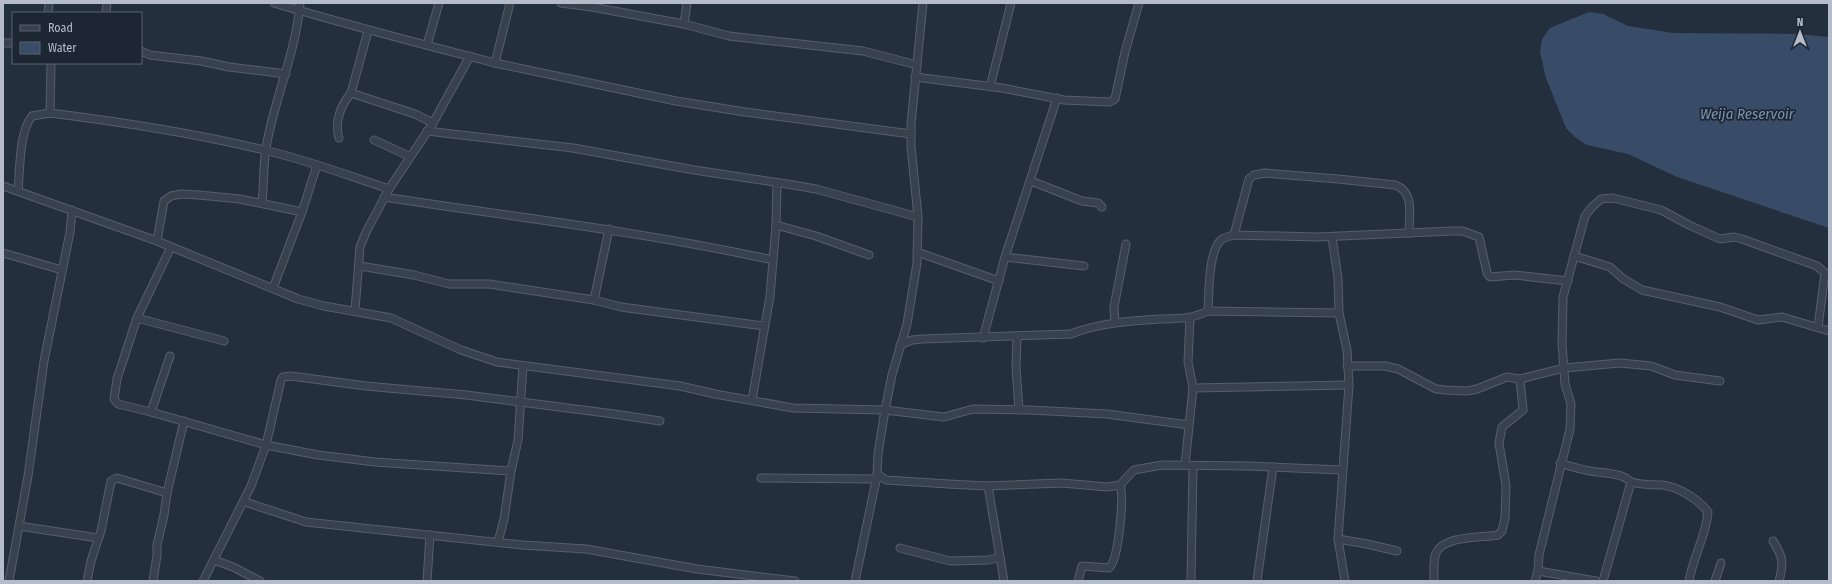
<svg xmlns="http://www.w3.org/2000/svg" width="1832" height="584" font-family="'Fira Sans Condensed',sans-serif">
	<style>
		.water { fill: #394c67 }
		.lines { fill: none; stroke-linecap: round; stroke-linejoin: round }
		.minor-casing { stroke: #565f6c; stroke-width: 9 }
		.minor { stroke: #38414e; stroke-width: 7 }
		.labels { text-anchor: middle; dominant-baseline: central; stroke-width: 3.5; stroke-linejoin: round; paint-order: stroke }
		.water-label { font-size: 15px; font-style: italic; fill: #7c92b1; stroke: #1d2633 }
	</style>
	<rect width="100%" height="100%" fill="#242f3e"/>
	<path class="water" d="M1589,12L1603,14L1628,26L1673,33L1797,34L1829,37V228L1677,177L1628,154L1587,145L1576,138L1566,128L1546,78L1540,52L1542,39L1550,28Z"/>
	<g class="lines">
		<defs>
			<g id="minor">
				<path d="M274,3C347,25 421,44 495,63L510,3"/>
				<path d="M561,3L592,7L684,24L729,36L863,51L917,65"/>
				<path d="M923,3L911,124V146L918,217L917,263L907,324L892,375L885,410L878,454L877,474L886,480L948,484L988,486L1062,483L1107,487L1120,485L1134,470L1162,465L1249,466L1342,470"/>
				<path d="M48,13L49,3"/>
				<path d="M106,13L107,3"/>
				<path d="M684,24L687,3"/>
				<path d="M3,43H13"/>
				<path d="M427,45L439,3"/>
				<path d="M141,51L150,55L201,61L229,67L286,74"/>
				<path d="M495,63L676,101L745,112L911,134"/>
				<path d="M915,77L1002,88L1064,100L1110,102L1115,99L1125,52L1139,3"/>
				<path d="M990,87L1011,3"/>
				<path d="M351,93L415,114L433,123"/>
				<path d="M50,113L51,63"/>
				<path d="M427,131L573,148L694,170L787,184L816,189L918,217"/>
				<path d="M339,138C334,122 341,105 351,93L368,31"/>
				<path d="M374,140L409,156"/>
				<path d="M1031,181L1082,201L1098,203L1102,207"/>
				<path d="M3,186L157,241L298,299L324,306L391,318L461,350L497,362L680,386L715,394L793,408L885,410L944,417L973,409L1030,410L1107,414L1189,425"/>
				<path d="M18,191C20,170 19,132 32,116L50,113C122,122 194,133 264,150C307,160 347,175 389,189"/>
				<path d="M384,197C514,217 645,232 773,260"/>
				<path d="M262,203C264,185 263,166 266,148C274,99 296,53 300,3"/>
				<path d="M776,225L816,236L869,255"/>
				<path d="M1234,235L1249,179L1254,175L1265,173L1338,179L1395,185C1415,192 1409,215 1409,233"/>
				<path d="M1332,237L1338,278L1339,313L1347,350L1349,385L1338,539L1345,581"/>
				<path d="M157,241L164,201L171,196L181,194L199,195L240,199L302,212"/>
				<path d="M171,247L137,318L117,379L114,399L118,404L151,412L266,445L318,455L375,462L511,471"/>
				<path d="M917,252L999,281"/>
				<path d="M3,253L62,270"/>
				<path d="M1574,256L1610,267L1622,278L1642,290L1720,307L1758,320L1782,317L1829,331"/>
				<path d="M1005,257L1084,266"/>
				<path d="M360,266L414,275L449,284H489L594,300L621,307L764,326"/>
				<path d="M273,288L302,212L317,165"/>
				<path d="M594,300L609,229"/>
				<path d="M355,310L360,247L366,232L389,189L433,123L470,56"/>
				<path d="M1208,311C1209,294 1208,250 1222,239C1226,237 1230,236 1234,235L1318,237L1452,231H1463L1479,237L1487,273L1490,277L1514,275L1568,281"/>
				<path d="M137,318L224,341"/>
				<path d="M1115,323L1114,307L1126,244"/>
				<path d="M1017,336L1016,367L1019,410"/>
				<path d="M983,338L1005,257L1057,98"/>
				<path d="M900,345L912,340L923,339L1071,334C1099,323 1129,321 1160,319C1181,318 1188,320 1208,311L1339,313"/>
				<path d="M1347,366H1385L1398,369L1436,389L1446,390L1467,391L1477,389L1507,377L1520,379L1564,368L1620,363L1651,366L1675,375L1720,381"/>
				<path d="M1193,388L1349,385"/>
				<path d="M752,400L770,296L776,225L777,183"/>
				<path d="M151,412L170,356"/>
				<path d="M1560,463C1568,466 1577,468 1585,470C1599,474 1620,471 1631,482L1603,581"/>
				<path d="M1185,465L1193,388L1188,362L1190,318"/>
				<path d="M761,478L877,479"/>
				<path d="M1631,482C1645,486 1649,484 1662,485C1679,487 1698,499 1708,512C1706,536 1693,557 1689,581"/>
				<path d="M988,486L1004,581"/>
				<path d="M245,502L306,522L522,545L586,549L697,569L795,581"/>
				<path d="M19,526L98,538"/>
				<path d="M1338,539L1367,544L1397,551"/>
				<path d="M1773,541C1783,557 1784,563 1779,581"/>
				<path d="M498,542L504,519L511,471L518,440L523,366"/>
				<path d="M900,548L950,561L989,560L1000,557"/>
				<path d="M214,560L233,567L260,581"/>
				<path d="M1538,571L1596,581"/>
				<path d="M9,581L28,476L44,361L70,232L72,210"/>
				<path d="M87,581L91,561L101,531L111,481L117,478L167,493"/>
				<path d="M153,581L157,555V545L164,515L167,493L184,421"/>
				<path d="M203,581L251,486L266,445L281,380L283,377L291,376L366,386L466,395L614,414L660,421"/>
				<path d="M427,581L430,535"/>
				<path d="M855,581L877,476"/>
				<path d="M1078,581L1082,566L1109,568C1119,559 1124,498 1120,485"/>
				<path d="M1191,581L1193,466"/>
				<path d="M1257,581L1273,467"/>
				<path d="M1434,581C1434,573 1433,560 1436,553C1444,535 1482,538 1498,535L1502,531L1505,518L1506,486L1499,443L1502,427L1523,410L1520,379"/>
				<path d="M1535,581L1538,571L1539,555L1570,429L1571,404L1565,384L1562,344L1563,297L1585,216L1592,207L1601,199L1613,198L1661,210L1689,225L1720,239L1734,237L1742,239L1817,266L1825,273L1818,327"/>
				<path d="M1715,581L1721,563"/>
			</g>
		</defs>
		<use href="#minor" class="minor-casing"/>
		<use href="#minor" class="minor"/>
	</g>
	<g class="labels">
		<g class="water-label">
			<text x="1747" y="114">Weija Reservoir</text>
		</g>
	</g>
	<rect width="1832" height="584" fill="none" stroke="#b4bcc9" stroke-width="8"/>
	<rect x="12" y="12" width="130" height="52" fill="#1d2633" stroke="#59626f"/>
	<rect x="20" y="25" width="20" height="6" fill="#38414e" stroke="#59626f"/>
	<text x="48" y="32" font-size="12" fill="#b4bcc9">Road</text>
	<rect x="20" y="42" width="20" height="12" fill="#394c67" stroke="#59626f"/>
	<text x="48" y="52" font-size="12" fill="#b4bcc9">Water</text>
	<g transform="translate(1800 32)" stroke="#1d2633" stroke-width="3" paint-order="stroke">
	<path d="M0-3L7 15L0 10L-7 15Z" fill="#b4bcc9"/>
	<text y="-6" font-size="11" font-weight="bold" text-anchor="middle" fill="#b4bcc9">N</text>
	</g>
</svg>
